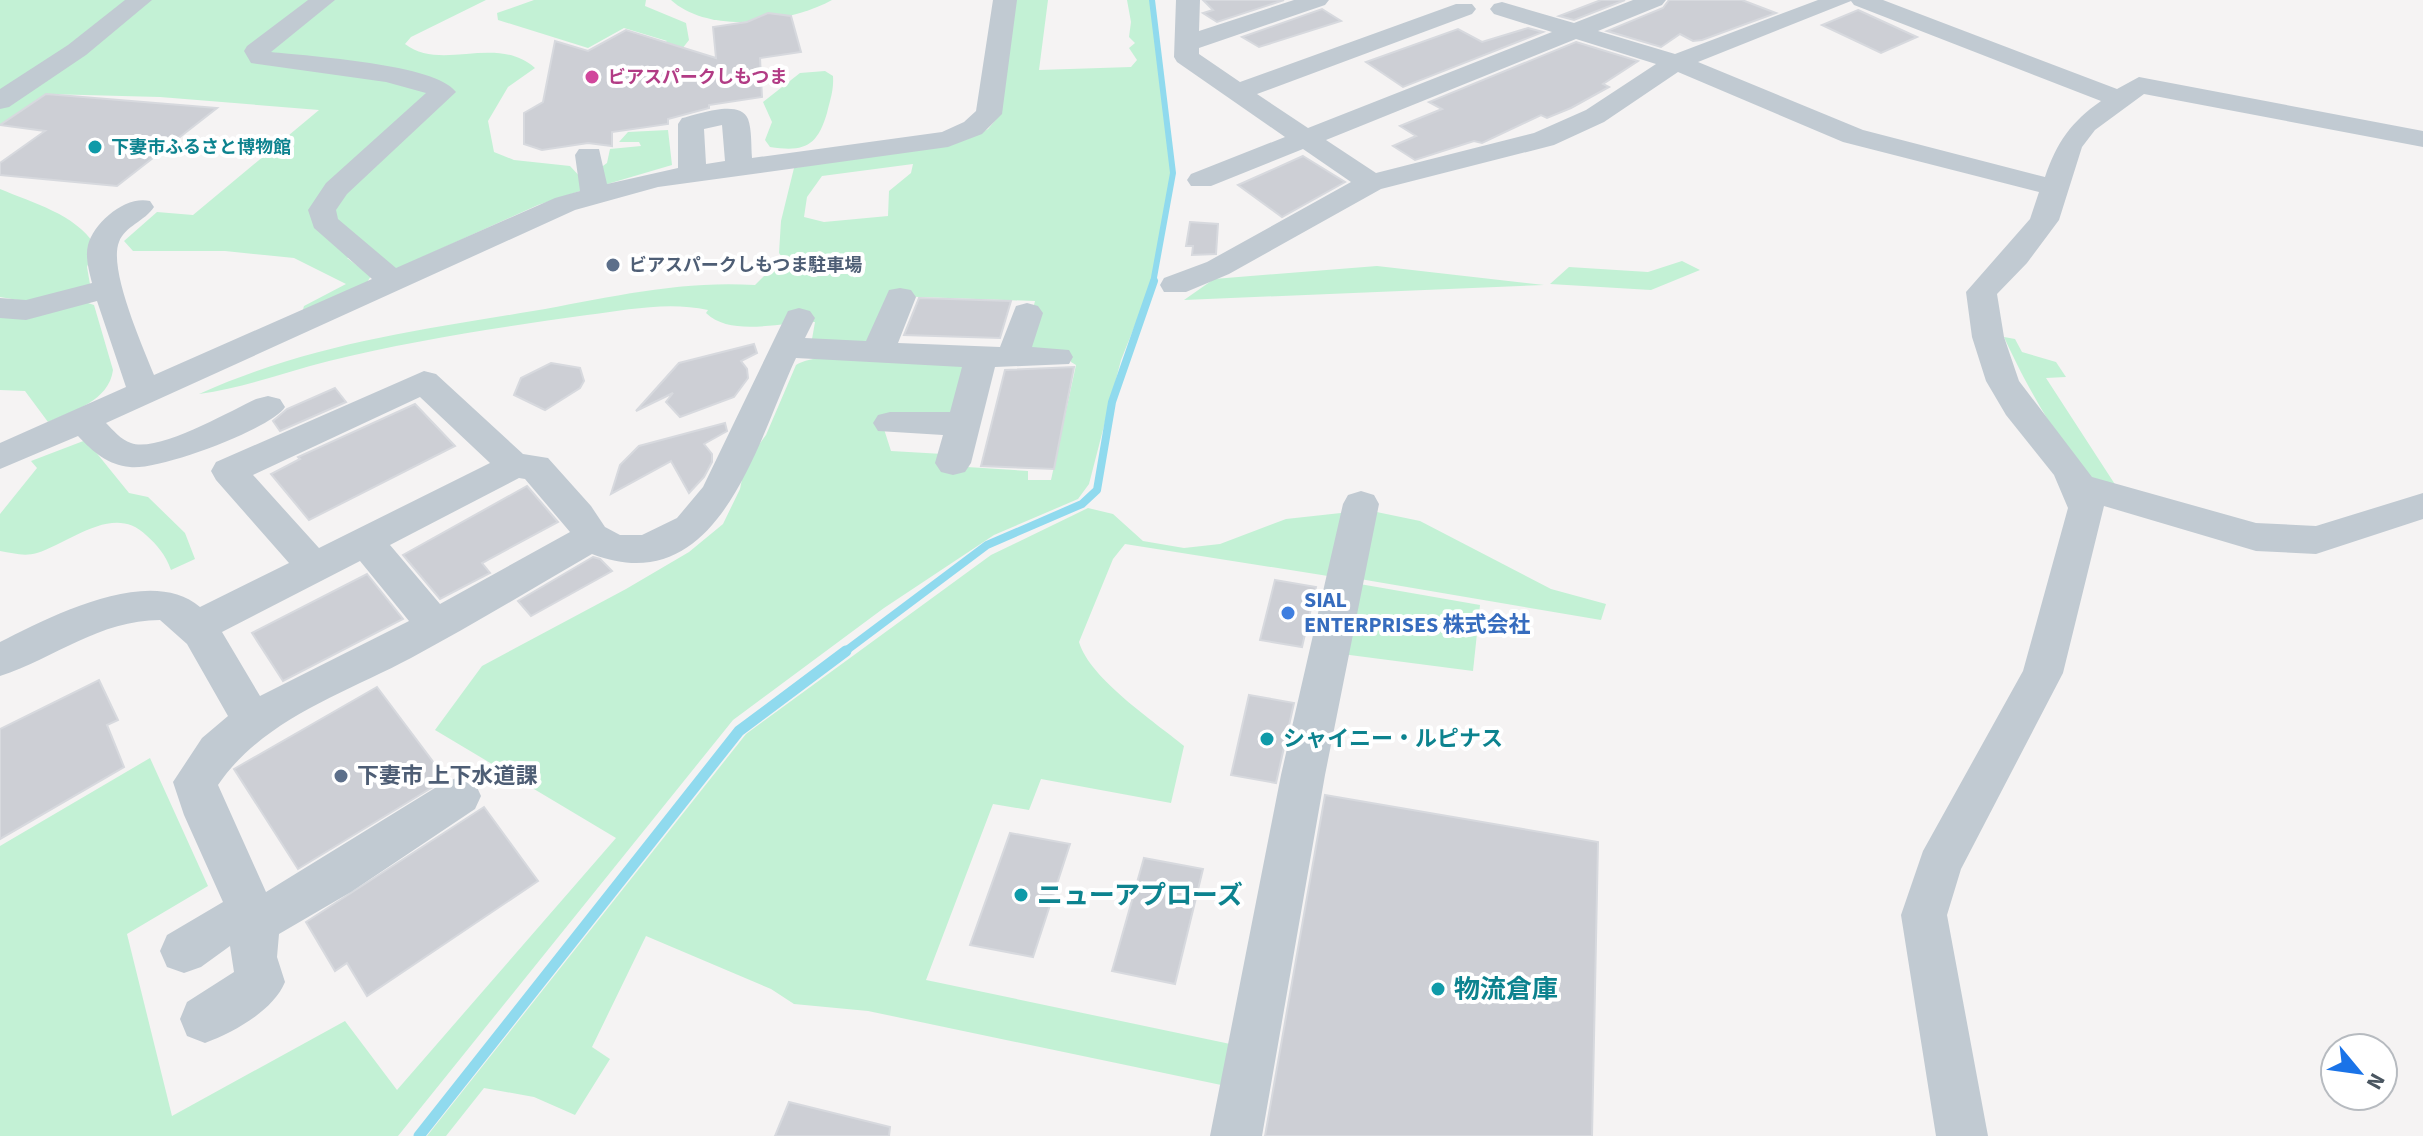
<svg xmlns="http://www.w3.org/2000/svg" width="2423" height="1136" font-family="'Source Sans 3','Noto Sans JP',sans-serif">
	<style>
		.green { fill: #c3f1d5; fill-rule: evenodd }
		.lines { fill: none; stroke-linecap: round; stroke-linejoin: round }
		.stream-far2 { stroke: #90daee; stroke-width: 6 }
		.stream-far1 { stroke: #90daee; stroke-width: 8 }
		.stream { stroke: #90daee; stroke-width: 11 }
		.building { fill: #cdcfd5; stroke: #d7d9de; stroke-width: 2 }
		.minor { fill: #c1cad2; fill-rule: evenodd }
		.hotel-dot { fill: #d1479c; stroke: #fff; stroke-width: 3 }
		.culture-dot { fill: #0f9aa8; stroke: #fff; stroke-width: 3 }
		.service-dot { fill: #5c6f8a; stroke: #fff; stroke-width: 3 }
		.shop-dot { fill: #3f7fe0; stroke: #fff; stroke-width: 3 }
		.labels { text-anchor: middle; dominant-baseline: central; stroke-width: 8; stroke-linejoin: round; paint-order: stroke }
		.far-hotel-label { font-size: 18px; font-weight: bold; fill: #b23c85; stroke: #fff; text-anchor: start }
		.far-culture-label { font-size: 18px; font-weight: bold; fill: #0d838f; stroke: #fff; text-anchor: start }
		.far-service-label { font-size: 18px; font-weight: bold; fill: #4e5e75; stroke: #fff; text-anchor: start }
		.shop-label { font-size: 22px; font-weight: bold; fill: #366cbe; stroke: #fff; text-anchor: start }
		.culture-label { font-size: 22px; font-weight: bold; fill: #0d838f; stroke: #fff; text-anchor: start }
		.service-label { font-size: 22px; font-weight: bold; fill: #4e5e75; stroke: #fff; text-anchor: start }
		.near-culture-label { font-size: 26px; font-weight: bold; fill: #0d838f; stroke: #fff; text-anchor: start }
	</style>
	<rect width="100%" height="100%" fill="#f5f3f3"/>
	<g class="green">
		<path d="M0,0H486L411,37L405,44C441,72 497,34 535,68L508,87L488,121L494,152L514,160L570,166L584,181L583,190L538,205L396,269L366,253L347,258L371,276L366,284L302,313L304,306L346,284L294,258L225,251H133L124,241L157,212L193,215L319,110L160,97L46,94L0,125Z"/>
		<path d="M534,0H646L645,6L686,23L689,40L682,49L640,60L667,41L624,28L588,48L498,20L497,13Z"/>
		<path d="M671,0H832C790,23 709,35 671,0Z"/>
		<path d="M1014,0H1048L1039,70L1131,67L1137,60L1129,48L1135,43L1129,37L1131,22L1127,0H1151L1171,173L1151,285L1121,360L1089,484L1078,499L994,535L884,608L733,720L398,1136H0V846L150,758L208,886L127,934L172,1116L345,1021L397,1090L616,838L435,730L482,666L626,589L689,552L723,524L740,489L745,464L766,435L796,365C823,347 930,361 967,363L953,415L883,426L891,451L943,454L967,467L1028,471V480H1051L1076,365L1071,362L1070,354L1035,350L1024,344L1035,301L892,296L865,344L812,339L815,322C783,321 732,338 706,313L708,310C668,301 627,310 587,315C501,327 413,340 329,361C285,372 244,388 199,394C311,344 414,331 533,311C607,298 679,280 755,285L771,269L788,265L779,253L781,221L794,168L968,139L988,129L998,117ZM913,164L911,173L889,191L888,216L824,222L804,217L807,197L822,176Z"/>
		<path d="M825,71L833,76C834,90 830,100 827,113C817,147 804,152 770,147L765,140L772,122L763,102L800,73Z"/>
		<path d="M668,130L672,165L604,185L596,171L607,163L610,149L641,146L639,142H619L628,132Z"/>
		<path d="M0,189C33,203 75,214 95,245L87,267L91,290L30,302L0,297Z"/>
		<path d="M1682,261L1700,270L1651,290L1550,284L1569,267L1648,272Z"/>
		<path d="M1377,266L1544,285L1184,300L1214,279Z"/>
		<path d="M85,302L94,305L113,370C109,401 73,411 48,422L25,391L0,390V317Z"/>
		<path d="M2004,337L2015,339L2022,352L2056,362L2066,377L2046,378L2118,489C2111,487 2101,486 2095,481C2061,450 2023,379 2004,337Z"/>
		<path d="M86,440L129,493L148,497L185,533L195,559L171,570C165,554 158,546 146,535C114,503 71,542 37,553C24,557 13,553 0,551V514L37,468L31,461Z"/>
		<path d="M1088,508L1113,514L1143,541L1184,548L1220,544L1286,519L1350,512L1328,576L1125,544L1113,559L1079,642C1090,679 1154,721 1184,746L1171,803L1041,779L1029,810L993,804L926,980L1235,1045L1226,1086L868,1011L794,1004L771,989L646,936L592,1047L610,1059L575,1115L534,1097L484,1088L446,1136H427L746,734L991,555Z"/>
		<path d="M1367,510L1420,521L1551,589L1606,604L1601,620L1354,578Z"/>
		<path d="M1354,583L1480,605L1473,671L1342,654Z"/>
	</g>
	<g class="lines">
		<path class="stream-far2" d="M1152,0L1173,173L1153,283"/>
		<path class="stream-far1" d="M843,653L987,545L1082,504L1097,490L1112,402L1154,281"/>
		<path class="stream" d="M419,1136L739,731L846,651"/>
	</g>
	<g class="building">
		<path d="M1203,0H1284L1217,22L1203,13L1213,10Z"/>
		<path d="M1601,0H1625L1574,20L1559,16Z"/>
		<path d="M1669,0H1742L1776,13L1702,40L1693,41L1680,34L1661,47L1607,31L1663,8Z"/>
		<path d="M1322,9L1341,21L1259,47L1242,37Z"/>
		<path d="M1858,10L1917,37L1881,53L1822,25Z"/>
		<path d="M768,13L791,16L801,52L760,58L762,97L709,105V108L668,119V124L612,132V146L588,143L542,150L524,144V113L543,102L555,41L588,51L626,30L716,58L713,27L747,22Z"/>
		<path d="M1528,28L1543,32L1403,87L1366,62L1458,29L1482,42Z"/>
		<path d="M1576,42L1638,61L1603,84L1609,87L1571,108L1547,118L1541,115L1482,143L1474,141L1415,160L1393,146L1416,136L1400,126L1442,109L1429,102Z"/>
		<path d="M46,94L217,108L117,186L0,175V163L45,131L0,125Z"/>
		<path d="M1303,156L1345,182L1282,217L1238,185Z"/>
		<path d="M1190,222L1218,224L1216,254L1192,255L1193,246H1186Z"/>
		<path d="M919,298L1011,301L1000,338L904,335Z"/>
		<path d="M754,344L757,353L741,361L747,369L748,378L734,397L680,417L666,402L673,393L636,411L679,363Z"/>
		<path d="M551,363L580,368L584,381L580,388L545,410L514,395L521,378Z"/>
		<path d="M1074,367L1054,469L981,466L1005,370Z"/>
		<path d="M335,388L346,402L280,431L273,421L287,409Z"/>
		<path d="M415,404L455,446L309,520L271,474L300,459L298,457Z"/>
		<path d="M725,423L727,431L704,444L712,454V462L704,477L689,493L671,461L611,494L620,465L639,446Z"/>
		<path d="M527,486L558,522L482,563L490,573L440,599L403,555Z"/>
		<path d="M593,557L600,559L612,571L531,616L518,601Z"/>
		<path d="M367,574L403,619L283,681L252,633Z"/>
		<path d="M1275,580L1316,587L1302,647L1260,640Z"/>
		<path d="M99,680L118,720L107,725L124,767L0,839V729Z"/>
		<path d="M377,687L446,779L298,869L234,769Z"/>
		<path d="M1249,695L1294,703L1276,783L1231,775Z"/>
		<path d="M1325,795L1598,842L1592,1136H1265Z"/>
		<path d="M484,807L538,881L367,996L347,963L335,971L306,922Z"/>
		<path d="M1010,833L1070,844L1033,957L970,945Z"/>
		<path d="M1144,858L1203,869L1175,984L1112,971Z"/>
		<path d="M789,1102L890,1127L889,1136H775Z"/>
	</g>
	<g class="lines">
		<g class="minor">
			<path d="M125,0H152L86,55L9,107L0,109V89L68,45Z"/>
			<path d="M308,0H335L271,52C307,56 437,64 456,92L347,194L336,210L338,219L396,268L555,198L580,191L575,155L579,149H599L607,184L678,168V124L682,118C696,115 740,98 748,119C752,130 751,146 752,158L942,132L964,122L976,111L993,0H1017L1002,114L982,134L948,147L658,187L575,210L106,423C113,430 121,440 131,443C158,453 230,411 256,399L268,396L280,399L285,407C271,429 158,471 130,467C108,465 93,452 78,436L0,469V443L126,387L97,301L26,320L0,318V298L26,300L92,283C89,271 85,257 88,245C94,222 126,195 150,201L154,207C145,221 125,226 119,242C108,269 143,347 154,375L372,279L314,228L308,210L326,183L426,93L386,82L251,63L244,51L247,46ZM722,125L725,161L706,164L704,129Z"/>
			<path d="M1176,0H1200L1199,31L1294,0H1329L1325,5L1199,48V54L1240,82L1456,4H1472L1476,9L1472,14L1257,94L1308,128L1552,32L1494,14L1490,9L1494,4L1502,2L1574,23L1633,0H1666L1662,5L1598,31L1675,54L1818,0H1883L2117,89L2139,77L2423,131V147L2144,94L2095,130L2082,147L2059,220L2027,263L1997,294L2004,337L2019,381L2092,477L2256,523L2316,526L2423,493V519L2316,554L2256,551L2104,506L2063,673L1961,869L1947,915L1988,1136H1936L1901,915L1923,851L2023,671L2068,508L2054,475L2006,415L1986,381L1972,337L1966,292L2030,219L2039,192L1843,142L1678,72L1604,122L1554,145L1381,189L1229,274L1186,292H1164L1160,285L1164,278L1207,262L1351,182L1303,149L1211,186H1191L1187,180L1191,174L1285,137L1177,62L1174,57ZM1851,1L1854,5L2101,101C2071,122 2057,142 2045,177L1863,130L1698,62ZM1576,39L1656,64L1586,110L1534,133L1376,173L1326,140Z"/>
			<path d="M900,288L911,290L916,297L898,343L1000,347L1016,306L1027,303L1038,306L1043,313L1032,347L1069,350L1073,357L1069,364L995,367L971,463L965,472L953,475L941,472L935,463L943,435L878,431L873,423L878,415L890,412H950L962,367L796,358C757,441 719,603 592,554C532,589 472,625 411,658C343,694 262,720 218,785L266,892L443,783L459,777L475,783L481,796L475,809L351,892L279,934L277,957L285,982C273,1011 234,1032 205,1043L187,1036L180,1019L187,1002L234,972L230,946L201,967L184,973L167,967L160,951L167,935L223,902L184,815L173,782L202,738L228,716L187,644L160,620C100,620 55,658 0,676V642C50,617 150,564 200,607L289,563L216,480L211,471L216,462L424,371L436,374L523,454L548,458L591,506L605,527L620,535H642L677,518L703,487L788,311L799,308L810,311L815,318L805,338L866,341L889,290ZM420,397L490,463L319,548L253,475ZM519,478L525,479L570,532L440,604L390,545ZM360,561L409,621L260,696L222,632Z"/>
			<path d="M1361,491L1374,495L1379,504L1325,775L1262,1136H1210L1281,775L1343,504L1348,495Z"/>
		</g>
	</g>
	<circle class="hotel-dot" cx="592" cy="77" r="8"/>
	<g class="culture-dot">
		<circle cx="95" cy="147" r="8"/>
		<circle cx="1267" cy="739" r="8"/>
		<circle cx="1021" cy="895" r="8"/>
		<circle cx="1438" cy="989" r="8"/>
	</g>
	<g class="service-dot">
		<circle cx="613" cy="265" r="8"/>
		<circle cx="341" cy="776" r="8"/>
	</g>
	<circle class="shop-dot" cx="1288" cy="613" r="8"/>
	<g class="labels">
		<g class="far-hotel-label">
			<text x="608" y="77">ビアスパークしもつま</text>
		</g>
		<g class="far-culture-label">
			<text x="111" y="147">下妻市ふるさと博物館</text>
		</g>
		<g class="far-service-label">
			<text x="629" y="265">ビアスパークしもつま駐車場</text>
		</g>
		<g class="shop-label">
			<text x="1304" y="600">SIAL<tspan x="1304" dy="25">ENTERPRISES 株式会社</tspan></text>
		</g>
		<g class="culture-label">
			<text x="1283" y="739">シャイニー・ルピナス</text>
		</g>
		<g class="service-label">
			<text x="357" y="776">下妻市 上下水道課</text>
		</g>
		<g class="near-culture-label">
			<text x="1037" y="895">ニューアプローズ</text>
			<text x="1454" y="989">物流倉庫</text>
		</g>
	</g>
	<g transform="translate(2359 1072) rotate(119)"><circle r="38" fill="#ffffff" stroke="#b7bbc0" stroke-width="2"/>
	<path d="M0-6L14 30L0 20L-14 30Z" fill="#1a73e8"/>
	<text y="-12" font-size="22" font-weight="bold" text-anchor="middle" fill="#4a5661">N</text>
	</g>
</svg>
